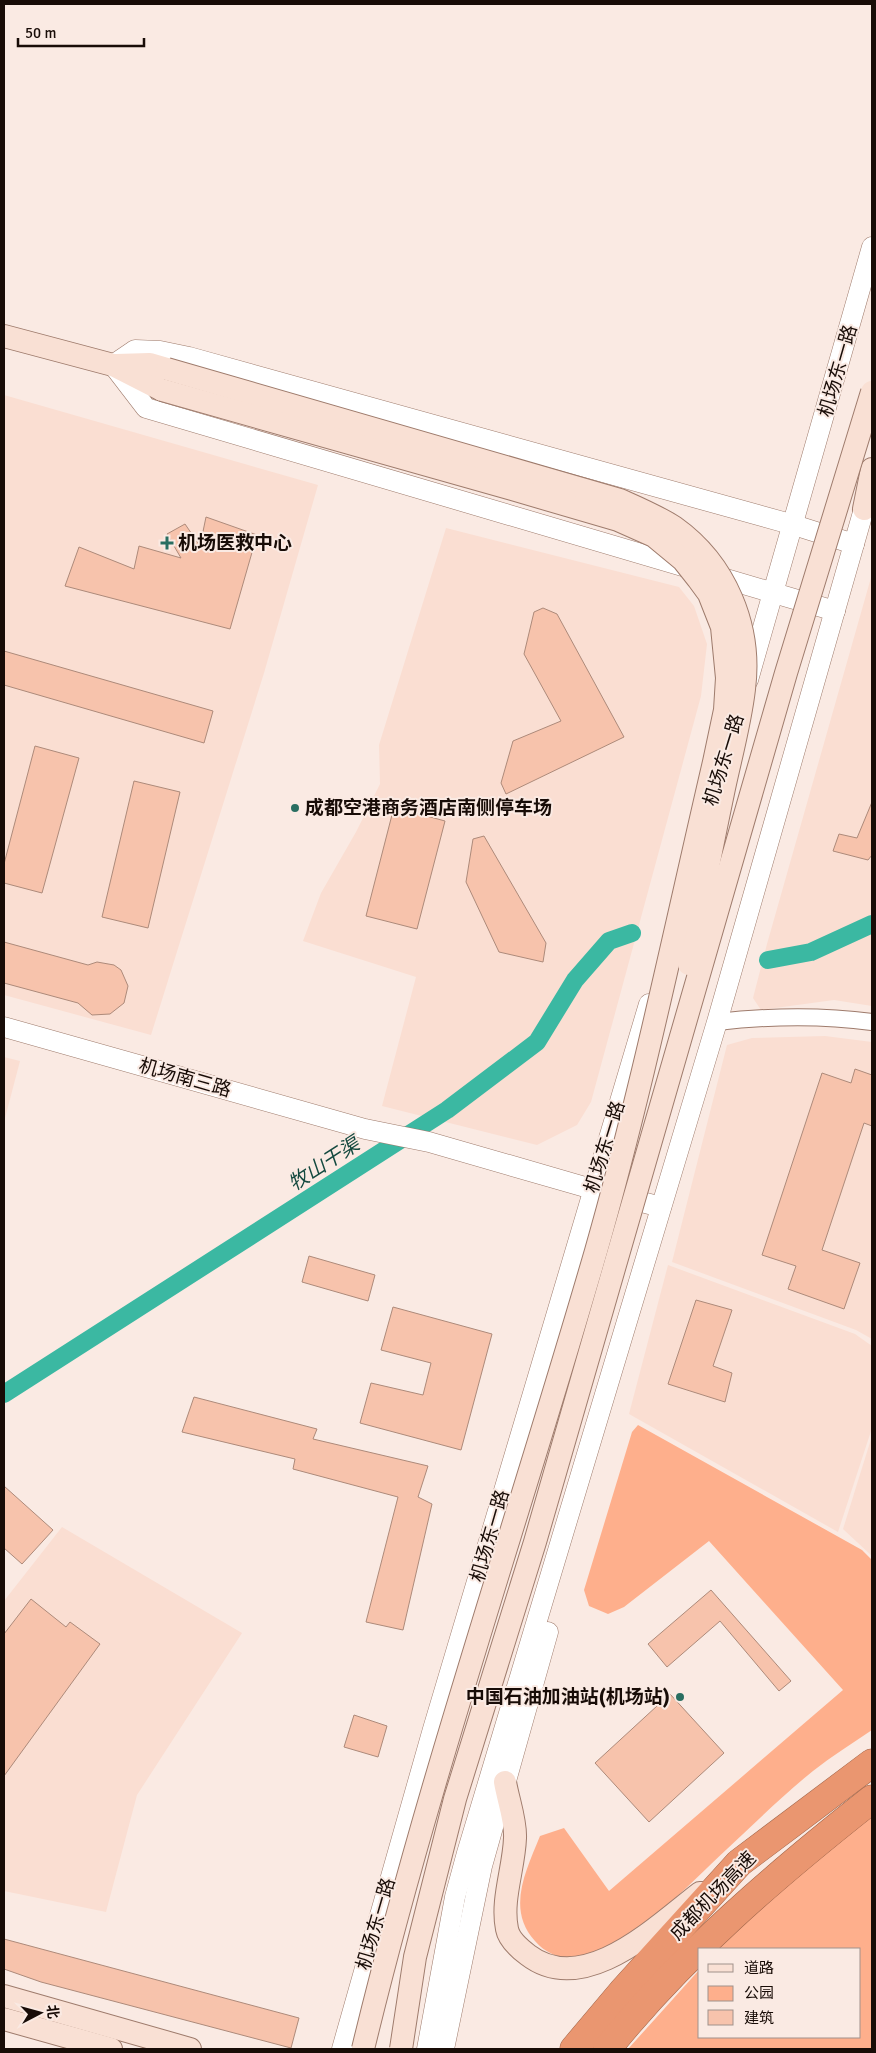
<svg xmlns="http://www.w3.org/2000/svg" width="876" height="2053" font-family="Signika,'Noto Sans SC',sans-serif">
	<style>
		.built { fill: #faded2 }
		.green { fill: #feaf8c }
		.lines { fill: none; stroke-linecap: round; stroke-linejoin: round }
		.canal { stroke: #3bb8a2; stroke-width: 18 }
		.building { fill: #f7c3ac; stroke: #ad8a7a }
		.minor-casing { stroke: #9e7b6c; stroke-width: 18 }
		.tertiary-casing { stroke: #9e7b6c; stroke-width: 21 }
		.secondary-casing { stroke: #9e7b6c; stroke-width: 24 }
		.motorway-casing { stroke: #a0664b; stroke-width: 29 }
		.minor { stroke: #fff; stroke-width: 16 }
		.tertiary { stroke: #fff; stroke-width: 20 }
		.secondary { stroke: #f9e0d4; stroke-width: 22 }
		.motorway { stroke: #ea9670; stroke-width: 28 }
		.secondary-bridge-casing { stroke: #9e7b6c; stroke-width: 24; stroke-linecap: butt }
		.secondary-bridge { stroke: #f9e0d4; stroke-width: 22 }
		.poi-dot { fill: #296e61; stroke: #faeae3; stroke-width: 2 }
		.labels { text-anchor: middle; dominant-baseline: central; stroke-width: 4; stroke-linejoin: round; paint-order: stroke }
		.street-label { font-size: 19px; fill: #180c07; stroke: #faeae3 }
		.poi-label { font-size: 19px; font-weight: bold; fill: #180c07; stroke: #faeae3; text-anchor: start }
		.water-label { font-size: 20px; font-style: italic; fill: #154a40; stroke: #faeae3 }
	</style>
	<rect width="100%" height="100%" fill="#faeae3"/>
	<g class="built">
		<path d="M4,395L318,485L264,673L151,1035L4,995Z"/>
		<path d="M446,528L679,587L694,606L707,644L701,696L591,1102L577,1125L537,1145L382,1106L416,977L303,941L321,893L356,832L380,784L379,745Z"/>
		<path d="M872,574V1006L834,1000L761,1010L753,998L767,944Z"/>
		<path d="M825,1036L872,1042V1339L856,1330L672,1262L727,1045L752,1038Z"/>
		<path d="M4,1057L20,1061L4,1122Z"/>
		<path d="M668,1265L855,1334L872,1346V1428L838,1532L629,1414Z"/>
		<path d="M872,1436V1556L843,1529Z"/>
		<path d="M62,1527L242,1633L137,1795L106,1912L4,1891V1601Z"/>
	</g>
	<g class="green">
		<path d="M638,1425L862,1550L872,1560V1730C853,1743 832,1756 813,1771C783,1795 755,1823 727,1849C686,1887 640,1939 586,1956C567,1962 548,1956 535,1941C506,1909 526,1871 540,1836L564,1828L609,1891L843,1690L709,1541L624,1607L608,1614L589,1606L584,1590L632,1432Z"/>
		<path d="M872,1811V2049H628L700,1969V2037H860V1949H718L732,1933Z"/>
	</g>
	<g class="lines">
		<g class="canal">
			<path d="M768,960L811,952L872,924"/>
			<path d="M4,1394L447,1110L537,1042L575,980L609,941L632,933"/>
		</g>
	</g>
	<g class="building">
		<path d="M206,517L257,535L230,629L65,586L79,547L134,569L139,546L181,558L167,534L185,524L200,546Z"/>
		<path d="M543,608L557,614L624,737L506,794L501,783L513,741L561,721L524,654L534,612Z"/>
		<path d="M4,651L213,711L204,743L4,685Z"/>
		<path d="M35,746L79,758L42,893L4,883V864Z"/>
		<path d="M134,781L180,792L148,928L102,917Z"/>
		<path d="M872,802V855L868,860L833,851L839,834L857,838Z"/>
		<path d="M394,807L445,821L417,929L366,916Z"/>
		<path d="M484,836L546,943L543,962L499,952L466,882L473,839Z"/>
		<path d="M4,942L88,965L97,962L114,965L121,970L128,986L124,1003L110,1014L92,1015L78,1003L4,983Z"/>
		<path d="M855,1069L872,1075V1126L864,1123L822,1250L860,1263L844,1309L788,1289L796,1266L762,1255L822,1073L851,1083Z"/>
		<path d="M309,1256L375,1275L368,1301L302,1282Z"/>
		<path d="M696,1300L732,1310L713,1366L732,1373L725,1402L668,1384Z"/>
		<path d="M393,1307L492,1334L461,1450L360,1423L371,1383L423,1395L431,1363L381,1350Z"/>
		<path d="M194,1397L317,1429L313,1439L428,1466L418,1497L432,1504L403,1630L366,1622L398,1497L293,1469L295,1459L182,1432Z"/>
		<path d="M4,1486L53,1530L22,1564L4,1548Z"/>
		<path d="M711,1590L791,1681L779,1691L720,1621L667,1667L648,1644Z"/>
		<path d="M31,1599L66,1627L70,1622L100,1644L4,1776V1634Z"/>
		<path d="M670,1694L724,1753L649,1822L595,1763Z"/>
		<path d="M354,1715L387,1726L378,1757L344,1747Z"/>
		<path d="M4,1939L299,2018L291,2048L41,1982L4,1969Z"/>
	</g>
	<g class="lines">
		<defs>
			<path id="minor" d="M717,1022C770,1016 820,1015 872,1022"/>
			<g id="tertiary">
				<path d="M835,611L146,408L113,365L135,350L160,351L189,357L794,525L854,544"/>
				<path d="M748,680L872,247"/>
				<path d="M4,1027L365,1129L429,1142L592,1189L661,1207"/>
				<path d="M342,2049L433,1729L649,1004"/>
				<path d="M427,2049L455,1897L467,1853L717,1022L868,495"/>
				<path d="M444,2049L482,1866L548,1632"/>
			</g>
			<g id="secondary">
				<path d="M4,336L113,365L162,390"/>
				<path d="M116,365L150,364L167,369"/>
				<path d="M864,509L872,469"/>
				<path d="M505,1782C508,1800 516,1821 515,1838C514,1868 501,1900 507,1929C509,1940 520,1949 528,1955C584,1998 657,1926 700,1893"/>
				<path d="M4,1996L190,2049"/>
				<path d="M4,2019L111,2049"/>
			</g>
			<g id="motorway">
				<path d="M574,2049L622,1992L739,1863L872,1763"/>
				<path d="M607,2049C683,1954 777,1874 872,1799"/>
			</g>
		</defs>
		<use href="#minor" class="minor-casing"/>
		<use href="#tertiary" class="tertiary-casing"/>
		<use href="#secondary" class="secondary-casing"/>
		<use href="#motorway" class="motorway-casing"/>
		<use href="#minor" class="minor"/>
		<use href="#tertiary" class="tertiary"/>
		<use href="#secondary" class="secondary"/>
		<use href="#motorway" class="motorway"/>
		<defs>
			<g id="secondary-bridge">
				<path d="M167,369L620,500C638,508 657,516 674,527C726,564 752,627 744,689C740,724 730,759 723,793C711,850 700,907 689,964"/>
				<path d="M162,390L512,489L618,520L654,536L683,560L698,579L709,594L722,627L727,678L725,710L714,762C676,925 642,1090 596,1251C519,1517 428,1780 363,2049"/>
				<path d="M401,2049L415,1957L455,1799L535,1542L786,673L872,392"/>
			</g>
		</defs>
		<use href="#secondary-bridge" class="secondary-bridge-casing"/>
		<use href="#secondary-bridge" class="secondary-bridge"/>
	</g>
	<g class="poi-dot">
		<path d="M164.5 535.5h5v5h5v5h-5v5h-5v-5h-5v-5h5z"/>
		<circle cx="295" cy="808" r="5"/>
		<circle cx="680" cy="1697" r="5"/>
	</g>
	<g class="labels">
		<g class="street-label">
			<text transform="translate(838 371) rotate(-74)">机场东一路</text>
			<text transform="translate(724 760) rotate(-73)">机场东一路</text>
			<text transform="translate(185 1078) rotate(16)">机场南三路</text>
			<text transform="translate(605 1147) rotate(-73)">机场东一路</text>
			<text transform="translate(490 1536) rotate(-74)">机场东一路</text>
			<text transform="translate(713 1896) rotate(-46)">成都机场高速</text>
			<text transform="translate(376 1924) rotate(-74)">机场东一路</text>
		</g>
		<g class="poi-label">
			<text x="178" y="543">机场医救中心</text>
			<text x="305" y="808">成都空港商务酒店南侧停车场</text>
			<text x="670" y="1697" text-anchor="end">中国石油加油站(机场站)</text>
		</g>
		<g class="water-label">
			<text transform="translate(324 1164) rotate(-33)">牧山干渠</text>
		</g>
	</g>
	<rect width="876" height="2053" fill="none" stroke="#180c07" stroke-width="10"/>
	<rect x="698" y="1948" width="162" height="90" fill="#faeae3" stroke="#a0918b"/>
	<rect x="708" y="1964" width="25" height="8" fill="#f9e0d4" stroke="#a0918b"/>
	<text x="744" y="1973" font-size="15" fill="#180c07">道路</text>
	<rect x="708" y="1986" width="25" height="15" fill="#feaf8c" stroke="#a0918b"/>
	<text x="744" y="1998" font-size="15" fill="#180c07">公园</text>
	<rect x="708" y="2010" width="25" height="15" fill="#f7c3ac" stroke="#a0918b"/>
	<text x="744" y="2023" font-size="15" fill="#180c07">建筑</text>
	<g transform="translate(40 2013) rotate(84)" stroke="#faeae3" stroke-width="4" paint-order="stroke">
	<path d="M0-4L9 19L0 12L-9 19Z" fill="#180c07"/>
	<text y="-8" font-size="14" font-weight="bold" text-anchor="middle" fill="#180c07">北</text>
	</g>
	<path d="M18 38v8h126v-8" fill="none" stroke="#180c07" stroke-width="2.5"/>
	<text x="25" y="38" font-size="15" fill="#180c07" stroke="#faeae3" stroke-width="4" paint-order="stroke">50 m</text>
</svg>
